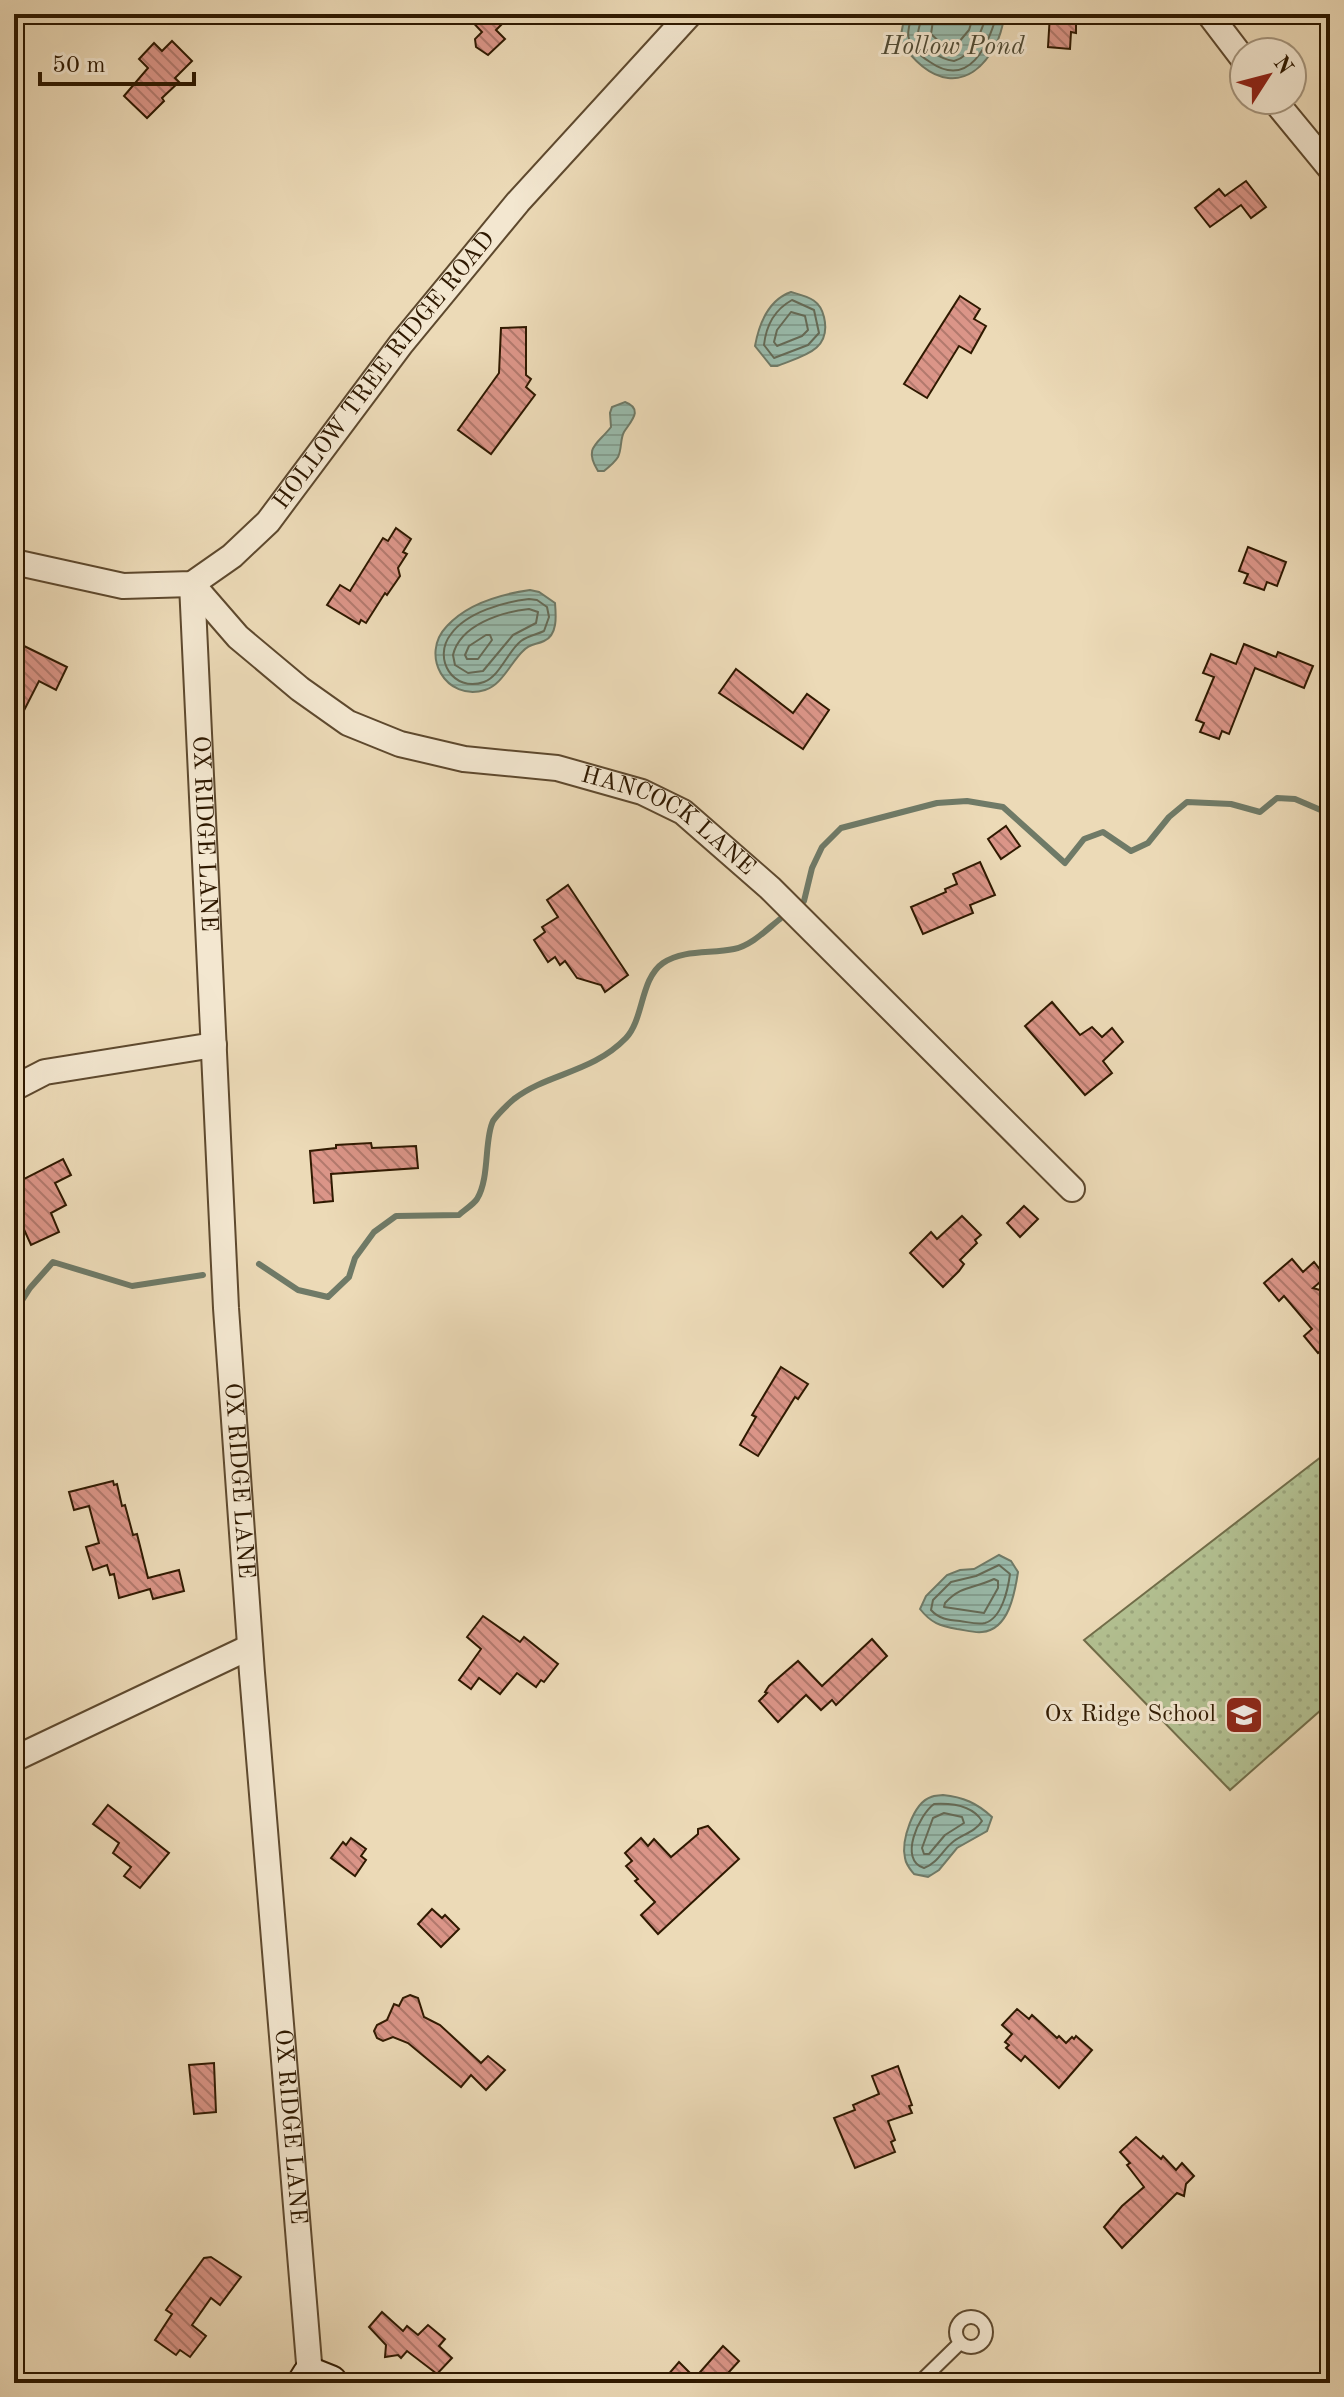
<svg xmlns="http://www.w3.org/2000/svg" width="1344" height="2397" font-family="'Old Standard TT',serif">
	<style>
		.grass { fill: url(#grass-dots); stroke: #716d49; stroke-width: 2 }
		.water { fill: url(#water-rules); stroke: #6f7a67; stroke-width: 2 }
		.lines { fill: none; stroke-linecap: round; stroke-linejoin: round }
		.shore { stroke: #646a56; stroke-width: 2 }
		.stream { stroke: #6f7a67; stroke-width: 6 }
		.building { fill: url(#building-back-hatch); stroke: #2f1900; stroke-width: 2 }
		.service-casing { stroke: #5e492e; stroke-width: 16 }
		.minor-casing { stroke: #5e492e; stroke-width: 28 }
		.secondary-casing { stroke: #2f1900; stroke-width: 38 }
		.service { stroke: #f3e7d0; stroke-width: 12 }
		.minor { stroke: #f3e7d0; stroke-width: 24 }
		.secondary { stroke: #f3e7d0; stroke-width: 34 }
		.labels { text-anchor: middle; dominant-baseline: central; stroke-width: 6; stroke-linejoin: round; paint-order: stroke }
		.street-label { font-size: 24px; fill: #2f1900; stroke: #f3e7d0 }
		.poi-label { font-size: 24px; fill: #2f1900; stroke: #f3e7d0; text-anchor: end }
		.water-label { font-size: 26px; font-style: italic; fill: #4f4a34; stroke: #f3e7d0 }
	</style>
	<defs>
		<pattern id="grass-dots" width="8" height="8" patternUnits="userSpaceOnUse" patternTransform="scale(2)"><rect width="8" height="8" fill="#b3c192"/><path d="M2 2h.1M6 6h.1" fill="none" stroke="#9aa57c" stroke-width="1.8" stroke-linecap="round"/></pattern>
		<pattern id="water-rules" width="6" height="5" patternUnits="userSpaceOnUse" patternTransform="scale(2)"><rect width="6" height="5" fill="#99bbac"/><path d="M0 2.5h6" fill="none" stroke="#84a092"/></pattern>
		<pattern id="building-back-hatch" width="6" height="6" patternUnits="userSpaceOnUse" patternTransform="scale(2)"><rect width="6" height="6" fill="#db9588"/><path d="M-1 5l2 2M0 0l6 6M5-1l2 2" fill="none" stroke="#b2796d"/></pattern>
	</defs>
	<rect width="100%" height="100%" fill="#ecdab7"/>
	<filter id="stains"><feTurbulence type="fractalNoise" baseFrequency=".0025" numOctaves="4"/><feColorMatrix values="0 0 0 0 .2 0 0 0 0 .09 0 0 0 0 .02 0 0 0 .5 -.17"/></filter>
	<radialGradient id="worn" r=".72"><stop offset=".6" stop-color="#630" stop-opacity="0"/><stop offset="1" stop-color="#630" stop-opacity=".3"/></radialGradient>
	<path class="grass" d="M1330,1450V1702L1230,1790L1084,1640Z"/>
	<g class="water">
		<path d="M905,14H1005C1003,24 1001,35 996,44C969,96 927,84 900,40Z"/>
		<path d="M791,292C808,297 820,299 824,317C832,351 802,356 777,366H771L755,346C759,324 768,300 791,292Z"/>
		<path d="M625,402C644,409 631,421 624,432C620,439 622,449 618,457C615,462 609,467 604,471H598C583,447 598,444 611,427L610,413L612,407Z"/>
		<path d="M530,590L539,592L555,603C556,615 558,635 544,641C536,645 530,643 523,651C511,662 502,685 485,690C446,702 419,655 447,626C467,604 502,594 530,590Z"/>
		<path d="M999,1555L1011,1561L1018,1572C1015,1592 1009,1630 982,1632C974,1633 965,1630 957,1629C940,1626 931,1623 920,1609L926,1596L947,1575L960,1570L974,1569Z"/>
		<path d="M943,1795C963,1797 977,1803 992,1817L987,1831L957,1848L939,1870L928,1877L914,1874C910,1869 906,1865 905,1858C901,1841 913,1803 931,1797C935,1795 939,1796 943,1795Z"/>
	</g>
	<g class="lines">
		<g class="shore">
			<path d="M912,14C911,22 906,31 909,39C911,48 922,57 930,62C969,89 988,46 997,14"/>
			<path d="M922,14C922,20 918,28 918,34C920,48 941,59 954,61C974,55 981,32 987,14"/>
			<path d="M934,14L931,34L943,45L953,49L969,30L974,14"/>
			<path d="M792,300L814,310L819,333L808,345L774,358L764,345C766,326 774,310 792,300Z"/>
			<path d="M791,312L805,316L808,330L802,336L777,346L774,342L777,330Z"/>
			<path d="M529,599L537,600L547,607L549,617L544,631C536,635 529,635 521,641C508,651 500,676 484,682C453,693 432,658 451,634C467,612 504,602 529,599Z"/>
			<path d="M529,609L538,612L536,623L513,635L483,671L468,673L455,665L453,655C460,625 501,612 529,609Z"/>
			<path d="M486,635H490L492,640L478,659H467L465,655L469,646Z"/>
			<path d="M999,1565L1010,1574C1008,1589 1002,1618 985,1623C977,1625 968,1622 960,1621C948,1620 939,1619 931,1610L933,1600L951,1582L976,1576Z"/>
			<path d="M994,1579L998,1581V1588L984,1613L944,1607L945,1603C962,1585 973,1589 994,1579Z"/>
			<path d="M934,1804C952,1803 972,1805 982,1821C976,1831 964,1834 954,1841C943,1849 938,1863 924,1868C898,1860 919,1815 934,1804Z"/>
			<path d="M944,1813L962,1817L964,1823L945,1835L929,1854H924L922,1848L933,1818Z"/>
		</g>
		<g class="stream">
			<path d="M804,901L812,868L822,847L841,828L937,803L967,801L1003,807L1065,863L1084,839L1103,832L1131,851L1148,843L1169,817L1187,802L1231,804L1260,812L1277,798L1295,799L1330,814"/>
			<path d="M259,1264L298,1290L328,1297L349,1277L355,1258L374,1232L396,1216L459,1215C464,1210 473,1205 477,1199C490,1178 484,1139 493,1121C497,1115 508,1104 514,1099C548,1073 592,1073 626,1038C644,1019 640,979 663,963C684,949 711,954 734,949C752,945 766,930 780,919"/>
			<path d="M14,1313L30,1288L53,1262L132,1286L203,1275"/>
		</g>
	</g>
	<g class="building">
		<path d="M465,14H512L496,30L505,39L488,55L476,47L475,39L482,32Z"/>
		<path d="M1050,14H1076V33L1071,32L1070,49L1048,47Z"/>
		<path d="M172,41L192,61L175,78L179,82L162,98L164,101L147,118L124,96L148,68L139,59L154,43L162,51Z"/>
		<path d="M1246,181L1266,207L1251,218L1241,205L1210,227L1195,208L1219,189L1225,196Z"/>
		<path d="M960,296L980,309L974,319L986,326L971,353L959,346L927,398L904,384Z"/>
		<path d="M526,327V375L531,379L526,387L535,395L491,454L458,430L499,373L501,328Z"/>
		<path d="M396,528L411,539L403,552L407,554L398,568L400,576L387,595L385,593L366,623L361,620L359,624L327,605L340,585L350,591L383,538L388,541Z"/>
		<path d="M1248,547L1286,562L1277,586L1267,582L1264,590L1244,583L1248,574L1239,571Z"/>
		<path d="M1244,644L1276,657L1278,652L1313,666L1304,688L1255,668L1229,734L1222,731L1219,739L1200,732L1204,723L1196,720L1214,677L1203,673L1211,654L1236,664Z"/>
		<path d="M22,645L67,667L56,690L39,681L14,730V661Z"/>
		<path d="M736,669L793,713L807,694L829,710L803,749L719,693Z"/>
		<path d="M1006,826L1020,846L1001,859L988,839Z"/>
		<path d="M980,862L995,895L970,905L973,913L923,934L911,907L946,892L945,889L957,884L953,874Z"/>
		<path d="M568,885L628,975L605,992L601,985L577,978L565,961L560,965L555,957L548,962L534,940L545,932L542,927L558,917L547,900Z"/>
		<path d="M1052,1002L1080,1035L1092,1027L1102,1037L1112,1028L1123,1042L1103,1061L1112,1073L1085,1095L1025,1026Z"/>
		<path d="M371,1143L372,1148L416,1146L418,1168L331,1174L333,1201L314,1203L310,1151L336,1148V1145Z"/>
		<path d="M63,1159L71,1175L55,1183L66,1205L51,1213L59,1232L31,1245L22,1225L19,1227L14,1217V1184Z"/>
		<path d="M1024,1206L1038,1219L1020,1237L1007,1223Z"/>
		<path d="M962,1216L981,1235L975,1240L977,1243L960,1260L964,1264L959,1271L943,1287L910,1253L931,1232L937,1239Z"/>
		<path d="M1292,1259L1303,1272L1314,1262L1326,1277L1313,1288L1330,1293V1350L1326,1346L1318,1353L1304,1336L1312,1329L1284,1296L1279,1301L1264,1283Z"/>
		<path d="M781,1367L808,1384L798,1399L795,1397L758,1456L740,1445L756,1417L752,1415Z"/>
		<path d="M113,1481L114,1485L117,1484L122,1506L125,1505L133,1535L137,1534L148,1578L179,1570L184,1591L153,1599L150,1589L119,1598L114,1574L110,1575L107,1565L93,1570L86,1547L99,1543L89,1506L74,1510L69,1492Z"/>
		<path d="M483,1616L520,1642L524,1637L558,1664L544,1682L541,1680L536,1687L517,1673L500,1694L479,1678L471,1689L459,1680L481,1649L467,1637Z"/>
		<path d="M872,1639L887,1656L836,1705L832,1700L821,1710L806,1695L778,1722L759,1701L767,1693L765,1692L769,1686L798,1661L822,1686Z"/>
		<path d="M108,1805L169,1853L140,1888L124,1876L131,1867L113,1853L119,1843L93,1824Z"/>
		<path d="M708,1826L739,1859L658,1934L641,1915L655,1902L635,1881L638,1879L626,1866L632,1861L625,1853L641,1838L648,1846L654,1839L671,1857L698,1834V1829Z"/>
		<path d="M351,1838L366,1849L361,1856L366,1860L355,1876L331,1858L343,1842L346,1845Z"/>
		<path d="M432,1909L442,1918L445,1915L459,1929L441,1947L418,1924Z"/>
		<path d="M410,1995L418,1998L424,2017L440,2025L481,2063L488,2056L505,2070L486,2090L471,2075L461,2087L408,2043L393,2037L383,2041L377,2038L374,2031L377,2025L387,2020L394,2004L399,2006L403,1998Z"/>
		<path d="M1017,2009L1029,2019L1032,2015L1057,2038L1059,2036L1066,2043L1072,2037L1074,2039L1076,2036L1092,2050L1059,2088L1025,2056L1021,2061L1006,2048L1009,2045L1005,2042L1012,2034L1002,2025Z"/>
		<path d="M214,2063L216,2112L194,2114L189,2065Z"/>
		<path d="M898,2066L912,2105L909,2106L912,2113L888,2121L895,2140L891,2142L895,2152L855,2168L834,2118L855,2110L853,2105L879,2094L872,2076Z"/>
		<path d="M1136,2137L1161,2159L1163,2156L1176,2170L1182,2163L1194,2176L1186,2184L1184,2196L1177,2193L1122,2248L1104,2227L1122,2206L1144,2187L1127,2165L1130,2163L1120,2152Z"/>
		<path d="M211,2257L241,2277L220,2305L211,2298L192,2325L206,2336L190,2357L180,2350L176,2355L155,2340L172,2314L166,2310L168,2307L204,2258Z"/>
		<path d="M382,2312L403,2331L407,2326L418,2335L428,2325L445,2339L439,2346L452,2358L437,2374L407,2351L401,2358L398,2355L385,2357L386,2345L369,2327Z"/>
		<path d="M723,2346L739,2361L719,2383H661L679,2362L695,2378Z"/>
	</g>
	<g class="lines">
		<defs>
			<g id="service">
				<circle cx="971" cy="2332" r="15"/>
				<path d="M919,2383L960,2343"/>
			</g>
			<g id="minor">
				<path d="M1209,14L1244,60"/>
				<path d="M1274,100L1330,168"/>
				<path id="s1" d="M14,562L123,586L192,584L232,556L268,522L401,344L518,202L690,14"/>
				<path id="s2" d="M192,584L226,1308L252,1673L310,2375"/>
				<path id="s3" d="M192,584L238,637L300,689L348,723L400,744L464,759L557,768L642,792L683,812L770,888L1072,1189"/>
				<path d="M14,1088L45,1072L214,1045"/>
				<path d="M14,1759L250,1647"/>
			</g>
			<path id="secondary" d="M305,2383L310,2375L330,2383"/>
		</defs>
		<use href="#service" class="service-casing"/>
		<use href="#minor" class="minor-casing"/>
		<use href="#secondary" class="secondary-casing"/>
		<use href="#service" class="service"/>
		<use href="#minor" class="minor"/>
		<use href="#secondary" class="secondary"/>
	</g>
	<defs>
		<symbol id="school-square" viewBox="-11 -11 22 22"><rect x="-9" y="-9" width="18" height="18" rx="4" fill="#8f2418" stroke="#f3e7d0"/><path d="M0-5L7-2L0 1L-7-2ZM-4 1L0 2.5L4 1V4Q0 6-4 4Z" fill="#fff"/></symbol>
	</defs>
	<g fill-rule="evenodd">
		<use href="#school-square" x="1222" y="1693" width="44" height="44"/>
	</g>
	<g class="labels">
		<g class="street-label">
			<text stroke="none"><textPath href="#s1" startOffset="470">HOLLOW TREE RIDGE ROAD</textPath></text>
			<text stroke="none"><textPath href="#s3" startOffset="550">HANCOCK LANE</textPath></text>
			<text stroke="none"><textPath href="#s2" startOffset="250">OX RIDGE LANE</textPath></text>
			<text stroke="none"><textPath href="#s2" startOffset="898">OX RIDGE LANE</textPath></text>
			<text stroke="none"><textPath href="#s2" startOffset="1546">OX RIDGE LANE</textPath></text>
		</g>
		<g class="poi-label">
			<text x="1216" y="1715">Ox Ridge School</text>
		</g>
		<g class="water-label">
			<text x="953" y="47">Hollow Pond</text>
		</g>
	</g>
	<rect width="1344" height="2397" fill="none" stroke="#ecdab7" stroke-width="48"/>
	<rect x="16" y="16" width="1312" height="2365" fill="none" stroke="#2f1900" stroke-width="4"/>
	<rect x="24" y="24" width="1296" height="2349" fill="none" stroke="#2f1900" stroke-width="2"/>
	<g transform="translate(1268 76) rotate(54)"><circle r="38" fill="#f3e7d0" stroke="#a5957d" stroke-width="2"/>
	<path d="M0-6L14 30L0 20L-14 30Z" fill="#8f2418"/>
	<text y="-12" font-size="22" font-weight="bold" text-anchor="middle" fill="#2f1900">N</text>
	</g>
	<path d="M40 72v12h154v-12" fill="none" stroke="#2f1900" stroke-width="4"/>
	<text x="52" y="72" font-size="24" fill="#2f1900" stroke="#f3e7d0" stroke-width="6" paint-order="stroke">50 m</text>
	<rect width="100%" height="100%" filter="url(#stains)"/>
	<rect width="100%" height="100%" fill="url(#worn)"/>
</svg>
